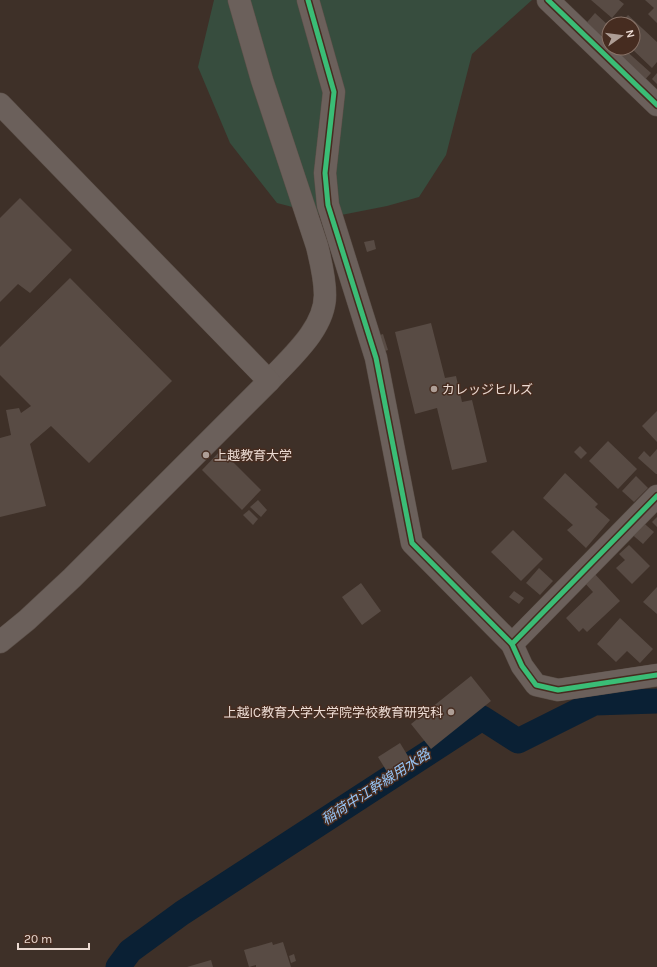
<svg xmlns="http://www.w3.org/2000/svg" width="657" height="967" font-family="Karla,'Noto Sans JP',sans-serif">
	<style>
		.green { fill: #374d3e }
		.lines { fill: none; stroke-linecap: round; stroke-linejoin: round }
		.canal { stroke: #0a2034; stroke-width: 25 }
		.building { fill: #584b44 }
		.minor-casing { stroke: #5b4f48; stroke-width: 23 }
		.minor { stroke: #6b605b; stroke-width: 22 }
		.cycleway-casing { stroke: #462c20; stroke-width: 8 }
		.cycleway { stroke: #3abd76; stroke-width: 5 }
		.poi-dot { fill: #ae9e96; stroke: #462c20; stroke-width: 1.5 }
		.labels { text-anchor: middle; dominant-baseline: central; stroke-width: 3; stroke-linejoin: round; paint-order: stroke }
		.poi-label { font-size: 13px; fill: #ebdad2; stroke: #462c20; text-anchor: start }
		.water-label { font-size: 14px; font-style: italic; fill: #96c4f5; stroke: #462c20 }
	</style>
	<rect width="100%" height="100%" fill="#3e3028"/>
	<path class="green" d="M214,0H532L472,54L446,155L419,197L387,206L331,217L277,203L230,143L198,67Z"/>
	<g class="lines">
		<path class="canal" d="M118,967L130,951L182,913L482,718L518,741L594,703L657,701"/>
	</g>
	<g class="building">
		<path d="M591,0H619L624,4L612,18Z"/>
		<path d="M645,0H657V23L648,14L654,8Z"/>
		<path d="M595,13L609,26L596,41L582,28Z"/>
		<path d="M628,15L657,42V62L652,68L631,48H633V24H620Z"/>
		<path d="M620,48H623L651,73L640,85L611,59Z"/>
		<path d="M657,73V84L652,79Z"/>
		<path d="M20,198L72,250L30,293L18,284L0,302V218Z"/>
		<path d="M374,240L376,249L367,252L364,242Z"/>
		<path d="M70,278L172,381L89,463L51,426L30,444L46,506L0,517V438L11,435L6,410L19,408L21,413L31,406L0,375V347Z"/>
		<path d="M431,323L445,378L456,376L462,402L472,400L487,462L452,470L437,408L415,414L395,332Z"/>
		<path d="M383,334L388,350L382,352L377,336Z"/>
		<path d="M657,411V442L642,426Z"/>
		<path d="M608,441L637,469L618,489L589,461Z"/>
		<path d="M580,446L587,453L581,459L574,452Z"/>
		<path d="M657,449V474H656L638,458L644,451L650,457Z"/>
		<path d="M221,450L261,490L242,510L202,470Z"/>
		<path d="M565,473L598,504L595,507L610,520L586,548L567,530L573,525L543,498Z"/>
		<path d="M636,476L648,488L634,502L622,491Z"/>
		<path d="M258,500L267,510L261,517L250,507Z"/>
		<path d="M249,510L258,519L253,525L243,515Z"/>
		<path d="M657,517V527L652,522Z"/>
		<path d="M639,519L654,532L643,544L628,531Z"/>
		<path d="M513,530L543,559L521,581L491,552Z"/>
		<path d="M629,545L650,566L632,584L616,568L625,560L619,554Z"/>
		<path d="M539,568L553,581L540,595L526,583Z"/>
		<path d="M592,571L620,601L587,632L583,628L579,632L566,618L593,592L583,581Z"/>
		<path d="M361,583L381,611L362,625L342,597Z"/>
		<path d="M657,587V614L643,602Z"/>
		<path d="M514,591L524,598L519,604L509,597Z"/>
		<path d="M620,618L653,649L640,663L627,651L616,662L597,644Z"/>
		<path d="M471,676L491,701L431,749L411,724Z"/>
		<path d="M400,743L411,761L389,775L378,757Z"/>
		<path d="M272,942L273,945L283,942L291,967H256V965L249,967L244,950Z"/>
		<path d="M294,954L296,961L291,963L289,956Z"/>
		<path d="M211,960L213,967H187Z"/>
	</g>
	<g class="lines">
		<defs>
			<g id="minor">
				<path d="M239,0L262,80L317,246C321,262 325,279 325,295C325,329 290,358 269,381"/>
				<path d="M308,0L334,92L325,173L328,205L376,358L412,543L512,644L522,666L536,685L558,690L657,675"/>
				<path d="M548,0L657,105"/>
				<path d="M0,104L269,381L72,578L27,620L0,642"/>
				<path d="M512,644L657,496"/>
			</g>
		</defs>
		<use href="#minor" class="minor-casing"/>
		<use href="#minor" class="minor"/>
		<defs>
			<g id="cycleway">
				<path d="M308,0L334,92L325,173L328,205L376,358L412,543L512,644L522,666L536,685L558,690L657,675"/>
				<path d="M548,0L657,105"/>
				<path d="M512,644L657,496"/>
			</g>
		</defs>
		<use href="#cycleway" class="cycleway-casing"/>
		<use href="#cycleway" class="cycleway"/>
	</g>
	<g class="poi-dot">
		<circle cx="434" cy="389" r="4"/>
		<circle cx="206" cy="455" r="4"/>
		<circle cx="451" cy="712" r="4"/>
	</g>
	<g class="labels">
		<g class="poi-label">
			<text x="442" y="389">カレッジヒルズ</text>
			<text x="214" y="455">上越教育大学</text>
			<text x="443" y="712" text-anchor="end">上越IC教育大学大学院学校教育研究科</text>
		</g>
		<g class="water-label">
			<text transform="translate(376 787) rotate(-33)">稲荷中江幹線用水路</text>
		</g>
	</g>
	<g transform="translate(621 36) rotate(76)"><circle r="19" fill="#462c20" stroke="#887267"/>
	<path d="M0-3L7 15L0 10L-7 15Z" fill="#ae9e96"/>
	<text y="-6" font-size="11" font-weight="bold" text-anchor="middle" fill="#ebdad2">N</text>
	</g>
	<path d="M18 943v6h71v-6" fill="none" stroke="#ebdad2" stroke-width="2"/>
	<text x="24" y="943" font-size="12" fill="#ebdad2" stroke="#462c20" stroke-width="3" paint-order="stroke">20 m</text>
</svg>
